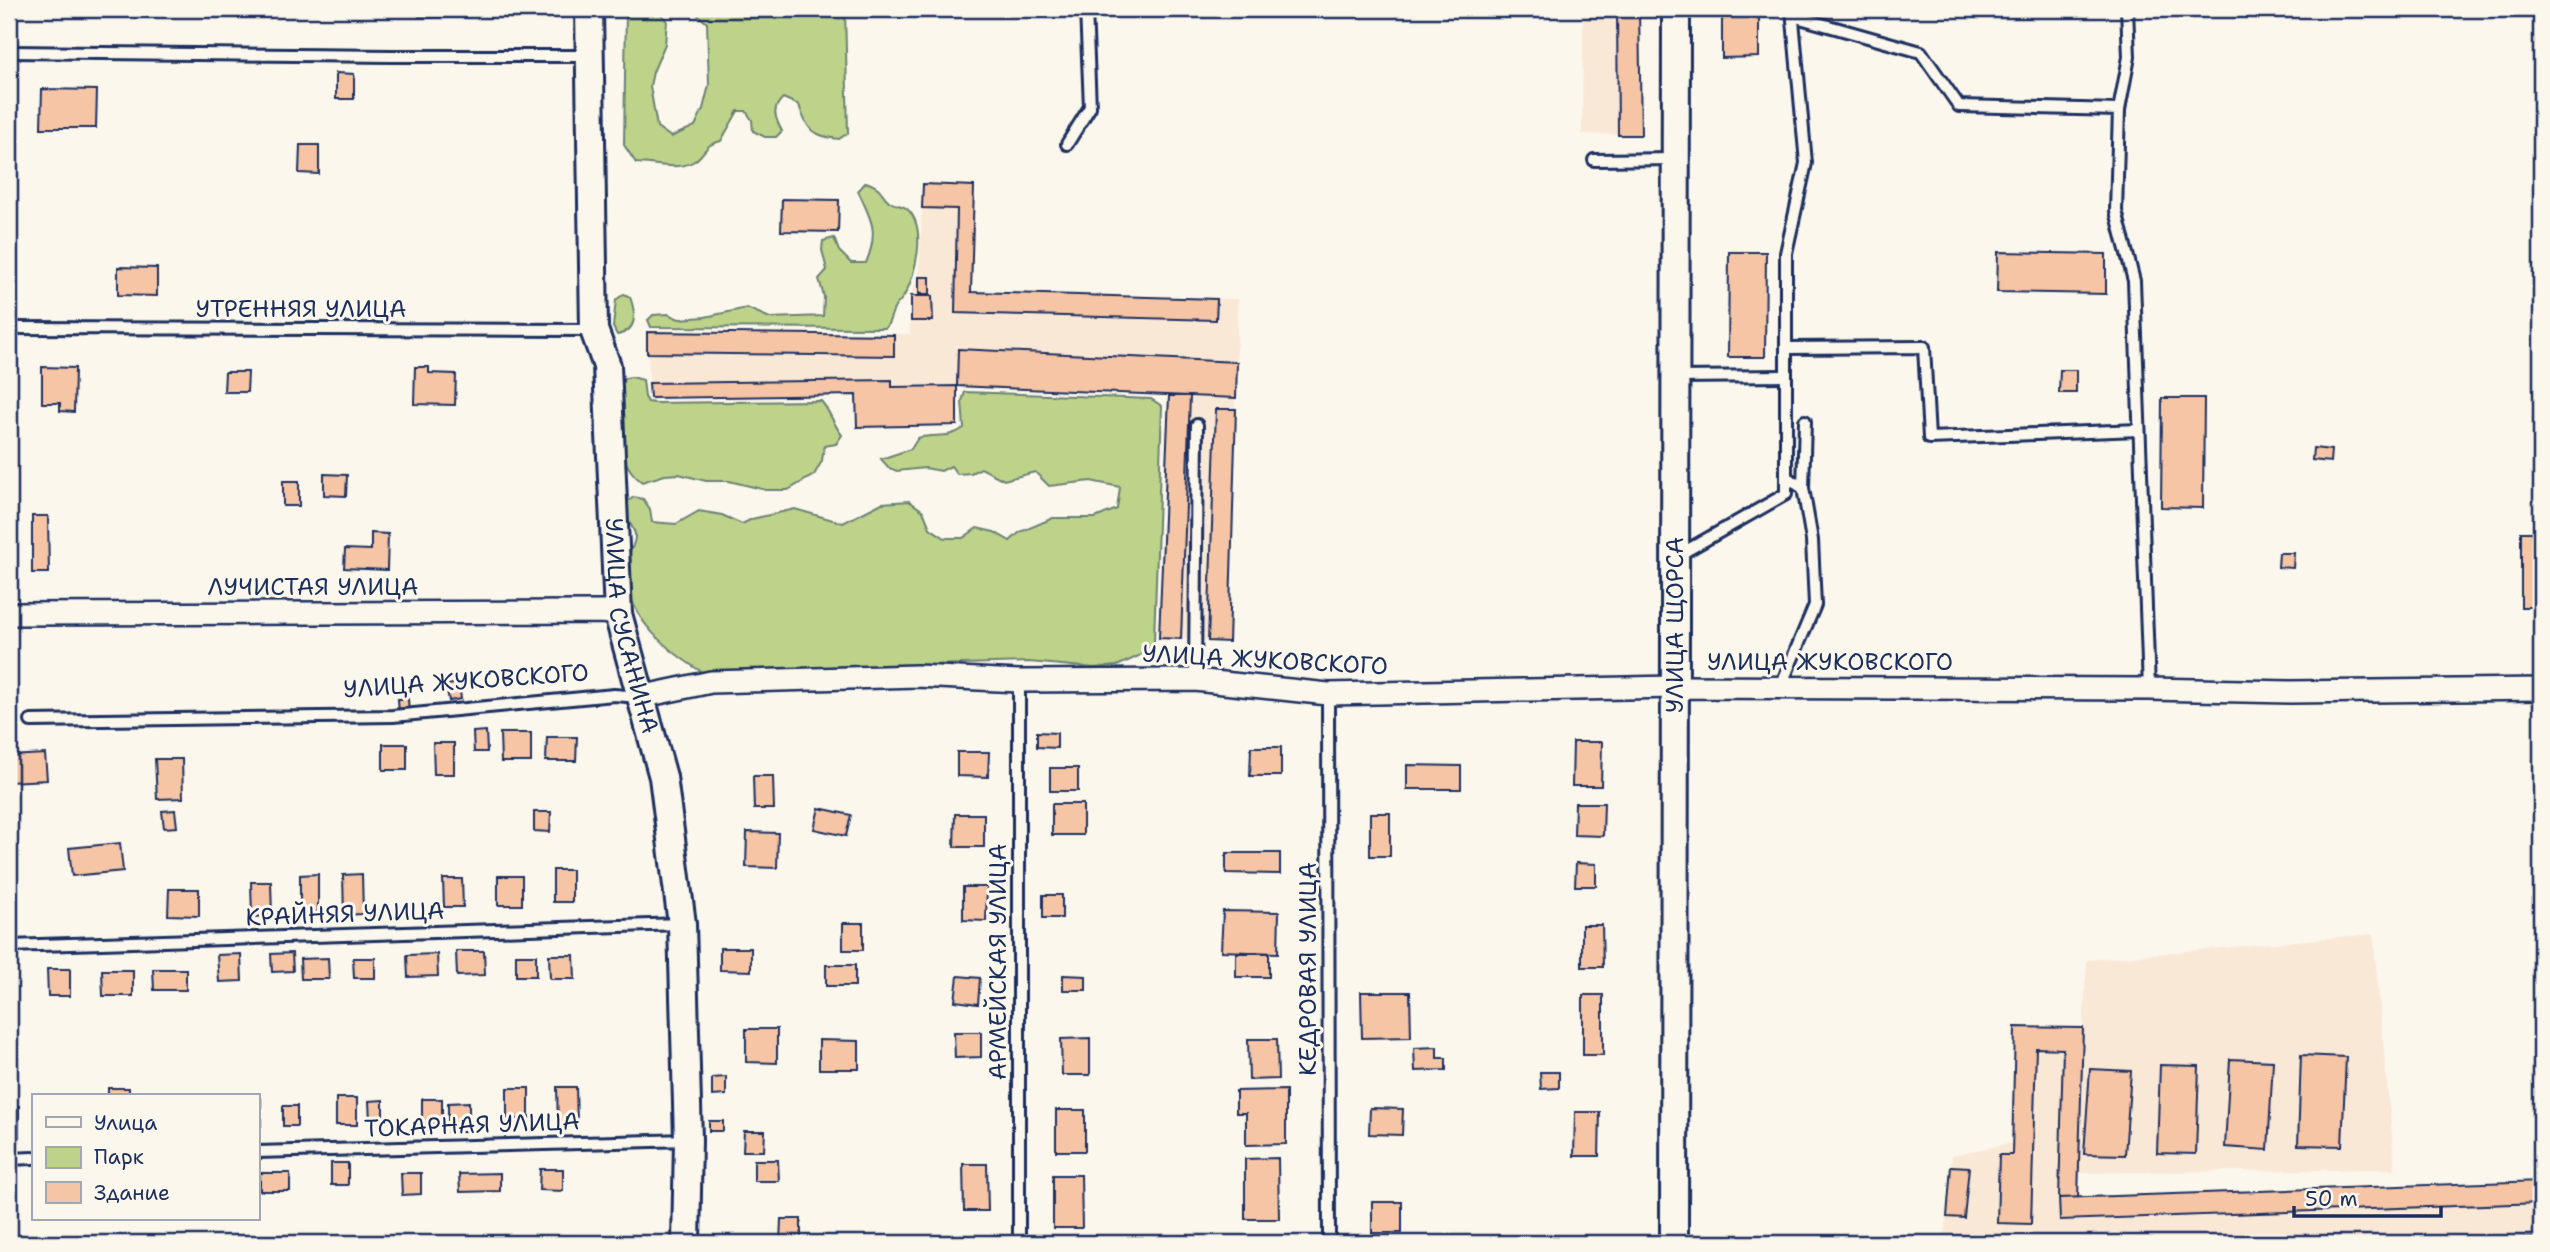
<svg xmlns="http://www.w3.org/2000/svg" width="2550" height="1252" font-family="'Shantell Sans',sans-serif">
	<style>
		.built { fill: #fae8d7 }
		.green { fill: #bcd389; stroke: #6c8174; stroke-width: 2 }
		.building { fill: #f6c5a5; stroke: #1b2f5e; stroke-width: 2 }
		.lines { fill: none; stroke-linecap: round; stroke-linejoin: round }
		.service-casing { stroke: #1b2f5e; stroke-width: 16 }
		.minor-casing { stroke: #1b2f5e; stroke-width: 26 }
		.tertiary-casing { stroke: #1b2f5e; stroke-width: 32 }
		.service { stroke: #fbf7ec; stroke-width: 10 }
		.minor { stroke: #fbf7ec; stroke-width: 21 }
		.tertiary { stroke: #fbf7ec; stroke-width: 26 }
		.labels { text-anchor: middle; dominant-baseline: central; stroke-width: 6; stroke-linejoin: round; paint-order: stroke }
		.street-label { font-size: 24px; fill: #1b2f5e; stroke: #fbf7ec }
	</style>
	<rect width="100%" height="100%" fill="#fbf7ec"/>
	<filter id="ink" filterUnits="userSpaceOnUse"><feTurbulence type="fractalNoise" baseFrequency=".0143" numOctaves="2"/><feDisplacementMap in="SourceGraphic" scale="14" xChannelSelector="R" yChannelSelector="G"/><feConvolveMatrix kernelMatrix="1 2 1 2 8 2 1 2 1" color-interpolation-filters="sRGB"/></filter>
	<g filter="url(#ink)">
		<g class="built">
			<path d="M1583,9H1639L1641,135L1582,134Z"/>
			<path d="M923,184L974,186L972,292L1238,299L1229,642L1159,638L1168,396L957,387V425L857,427L856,395L650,398L647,332L910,334L911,296L919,276Z"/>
			<path d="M2373,934L2395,1169L2080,1173L2079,1198L2541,1181V1243H1944L1952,1155L2012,1143L2015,1027L2083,1028L2087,960Z"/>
		</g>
		<g class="green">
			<path d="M626,9H657L667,21L665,44L653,72L650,86L657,127L671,137L695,126L703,109L709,85L707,23L691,9H845L848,133L839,139C813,136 807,131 799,105L783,98C771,109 775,118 782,131L776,137H765L753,131L752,120L746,111H738L721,141C704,145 708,150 696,160C679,172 654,163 636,163L624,145Z"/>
			<path d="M866,182C885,189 878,192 890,202C895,205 901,205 906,208C928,225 916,275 904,296C901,301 896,304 894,309C890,316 891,322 885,328L651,327L648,320L653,315L668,314L679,319L705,317L747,308L770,318L823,316L824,297L819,279L827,270L822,250L823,241L834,238L839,251L851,263H866C879,232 872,220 858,191Z"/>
			<path d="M624,294L630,297C636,313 638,331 617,335L613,327L616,300Z"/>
			<path d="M632,377L643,380L645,397L648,402L655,403L821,401C830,411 833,424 842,435L836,444L824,446L822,461L814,475L788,490H766L729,481H706L679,474L665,475L642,482C611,459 621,419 621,384L625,378Z"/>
			<path d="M965,392L1151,399L1162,406L1154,641L1148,649L1139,656L1117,666L1094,668L1029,662L702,672C662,647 621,613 627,560C629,551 636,545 635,534C634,528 630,525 628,520C626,515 626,509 625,503L634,497L643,499L650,509L652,522L676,524L699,511L722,515L742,524L752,519L795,509L843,523L882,503L909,501L923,511L930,528L945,538H963L977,528L994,532L1010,541L1020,532L1053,518H1095L1117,509L1120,487L1091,481L1049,486L1035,472L1004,480L981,468L971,473L957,474L951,466L941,471L925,468L897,471L889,468L881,459L911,449L918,438C936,433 947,440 964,428L962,401Z"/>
		</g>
		<g class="building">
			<path d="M420,9H459V17H419Z"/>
			<path d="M1617,9H1639L1641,135H1618Z"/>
			<path d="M1722,9H1759V57L1722,58Z"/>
			<path d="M336,73L354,74V99H336Z"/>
			<path d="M42,89L97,90L96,128H41Z"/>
			<path d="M300,145H319V174L299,173Z"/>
			<path d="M923,184L974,186L971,292L1217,299L1216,320L955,313L957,209L922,208Z"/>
			<path d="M782,199L839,200L838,232L781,231Z"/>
			<path d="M1729,252H1766L1765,357H1728Z"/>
			<path d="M1998,252L2106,254V294L1997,292Z"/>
			<path d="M9,265H14L13,302H9Z"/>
			<path d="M118,267L157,268V296L118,295Z"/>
			<rect x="919" y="277" width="11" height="17"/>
			<path d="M911,296H932L933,321H911Z"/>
			<path d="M647,332L894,335V356L647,353Z"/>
			<path d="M958,349L1237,362L1236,398L957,386Z"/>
			<path d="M42,367L75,368L74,412L60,411V403H42Z"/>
			<path d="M415,367H429V373L456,374L455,405L414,404Z"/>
			<path d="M2060,370H2076V393H2059Z"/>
			<path d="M225,372H248L247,392H224Z"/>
			<path d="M892,380V387L957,386V425L857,427L856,395L650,398L649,383Z"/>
			<path d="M1169,396H1190L1181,639L1159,638Z"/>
			<path d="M2162,398H2204L2203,508L2161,507Z"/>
			<path d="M1216,409H1236L1229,642L1208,641Z"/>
			<path d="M2313,448L2331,450L2330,462L2312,460Z"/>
			<path d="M324,474L347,475L346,496L324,495Z"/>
			<rect x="283" y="481" width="16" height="25"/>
			<path d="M32,516H48L49,573H32Z"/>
			<rect x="2521" y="532" width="20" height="75"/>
			<path d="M371,533L388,534L387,570L344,568L345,549L371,550Z"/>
			<path d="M2279,553H2294L2293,568L2278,567Z"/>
			<path d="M459,683L461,699L449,701L446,685Z"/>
			<path d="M398,699H408L409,713L399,714Z"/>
			<path d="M486,731L487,752H474L473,732Z"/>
			<path d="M1037,732L1057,733V748L1037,747Z"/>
			<path d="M500,733H531V762H501Z"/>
			<path d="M547,737H577L576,761H546Z"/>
			<path d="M1573,742H1602L1601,786H1572Z"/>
			<path d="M433,743H454V774H434Z"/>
			<rect x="383" y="744" width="24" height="26"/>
			<path d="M1251,747H1281V776H1250Z"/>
			<path d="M957,752H989L988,777L957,776Z"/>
			<path d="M45,754L47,780L9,782V756Z"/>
			<path d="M155,759H182L183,798L157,799Z"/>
			<path d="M1407,765L1461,766V789H1407Z"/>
			<rect x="1050" y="768" width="28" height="23"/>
			<path d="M753,776H773L774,809H754Z"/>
			<path d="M1575,803H1604L1603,836L1574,835Z"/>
			<rect x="1052" y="804" width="31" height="31"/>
			<path d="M819,808L851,815L846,836L814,829Z"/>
			<path d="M175,810L177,827L164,828L162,811Z"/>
			<path d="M534,812H551L550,832L534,831Z"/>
			<rect x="1370" y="813" width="20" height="43"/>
			<path d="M955,814H984V847H954Z"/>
			<path d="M747,832L778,833L777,868L746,867Z"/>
			<path d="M9,836H12L16,859L9,860Z"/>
			<path d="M120,843L123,871L72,876L69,848Z"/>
			<path d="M1226,853H1280V874L1226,873Z"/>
			<path d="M1576,863L1596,864V886H1575Z"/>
			<rect x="553" y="870" width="19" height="32"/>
			<path d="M318,874V912H300V875Z"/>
			<path d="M362,874L363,914L344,915L343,875Z"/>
			<rect x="498" y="876" width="24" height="29"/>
			<path d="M443,879H462L463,907H444Z"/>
			<path d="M251,882H271L272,916L252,917Z"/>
			<path d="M963,887H987L986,921L963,920Z"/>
			<path d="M169,889H199V916L168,915Z"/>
			<rect x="1043" y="895" width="19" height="23"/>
			<path d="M1223,911L1279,912L1278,953L1221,951Z"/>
			<rect x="843" y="923" width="20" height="27"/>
			<path d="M1582,925H1602L1603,967H1582Z"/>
			<path d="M720,948H751V971L720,970Z"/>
			<path d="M456,951H484L485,975L457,976Z"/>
			<path d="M292,953L293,971L272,972L271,954Z"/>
			<rect x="1236" y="953" width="33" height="24"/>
			<path d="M241,954L242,981L219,982L217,955Z"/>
			<path d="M437,954L438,976L408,977L407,955Z"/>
			<rect x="516" y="955" width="20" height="21"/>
			<path d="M549,955H574L575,979H550Z"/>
			<path d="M328,958L329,979H301L300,959Z"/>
			<path d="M353,958H375V978H354Z"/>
			<rect x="826" y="965" width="29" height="21"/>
			<path d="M47,969H70V996H48Z"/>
			<path d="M153,969H186V990H154Z"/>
			<path d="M102,970H133V996H103Z"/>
			<path d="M1063,975L1086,976V990H1063Z"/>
			<path d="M958,976L980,978L978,1004L955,1001Z"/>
			<path d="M1361,992H1410L1411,1037L1362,1038Z"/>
			<rect x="1583" y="995" width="20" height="60"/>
			<path d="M2015,1027L2083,1028L2078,1198H2059L2063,1049L2036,1048L2031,1224L1997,1223L1999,1155H2012Z"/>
			<path d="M746,1029H777V1063L746,1062Z"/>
			<path d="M954,1032H981V1057L955,1058Z"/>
			<path d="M1090,1038V1075H1062L1061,1039Z"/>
			<path d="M1248,1039H1277L1278,1079L1249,1080Z"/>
			<path d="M819,1040L859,1041V1069H819Z"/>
			<path d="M1437,1047V1058H1446V1070L1415,1071L1414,1048Z"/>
			<path d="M2301,1055L2346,1057L2342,1146L2298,1145Z"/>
			<path d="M2230,1059L2273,1061L2268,1150L2225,1147Z"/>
			<path d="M2160,1065L2199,1066L2196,1154L2157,1153Z"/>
			<path d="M2090,1069L2131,1071L2125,1155L2084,1154Z"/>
			<path d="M1540,1072H1559V1088L1541,1089Z"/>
			<path d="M726,1077V1095L712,1096V1078Z"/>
			<path d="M557,1087H576L577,1124H558Z"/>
			<rect x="108" y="1088" width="21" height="8"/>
			<rect x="507" y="1088" width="22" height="31"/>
			<path d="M1286,1090V1144L1246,1145V1113H1236V1091Z"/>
			<rect x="257" y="1098" width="4" height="28"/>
			<rect x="336" y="1098" width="21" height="27"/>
			<path d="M422,1099H442V1123L422,1124Z"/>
			<path d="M383,1100V1119L370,1120L369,1101Z"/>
			<path d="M469,1102V1132H448V1103Z"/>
			<rect x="9" y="1106" width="10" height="35"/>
			<rect x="283" y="1106" width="14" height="20"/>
			<path d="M1370,1108L1403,1109L1402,1135L1369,1134Z"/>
			<rect x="1056" y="1110" width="29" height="41"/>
			<path d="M1575,1112H1600L1599,1156H1574Z"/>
			<rect x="709" y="1121" width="14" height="10"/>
			<path d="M744,1131H765L764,1151H743Z"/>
			<path d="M1278,1158L1279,1219H1245V1159Z"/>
			<path d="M754,1160H778L779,1181H754Z"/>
			<rect x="331" y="1163" width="17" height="22"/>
			<path d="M963,1164H987L988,1211H964Z"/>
			<path d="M1951,1166L1969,1167L1964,1218L1947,1217Z"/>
			<path d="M540,1169H563V1191L539,1190Z"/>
			<rect x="260" y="1173" width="30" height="18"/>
			<path d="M401,1173H421V1194L402,1195Z"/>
			<path d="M500,1173V1191L460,1192L459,1174Z"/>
			<path d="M1053,1175H1081L1082,1228H1053Z"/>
			<path d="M2541,1181V1203L2060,1220L2059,1198Z"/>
			<rect x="1372" y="1202" width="30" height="31"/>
			<path d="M781,1219H801V1243H780Z"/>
			<path d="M2541,1237V1243H2388Z"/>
		</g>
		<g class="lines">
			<defs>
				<g id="service">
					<path d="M1793,16L1921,52L1959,106L2119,110L2116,211L2134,281L2149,689"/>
					<path d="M9,52L392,56H590"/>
					<path d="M2119,110L2129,57L2127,9"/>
					<path d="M1067,144L1090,107L1086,9"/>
					<path d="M1594,160L1675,159"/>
					<path d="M9,328L594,330"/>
					<path d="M1786,348L1924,347L1929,438L2139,430"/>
					<path d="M1675,377L1786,376"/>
					<path d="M1803,488L1805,421"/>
					<path d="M1677,556L1786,494V253L1806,163L1792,9"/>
					<path d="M1195,680L1197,425"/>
					<path d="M1780,688L1815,605L1812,540L1803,488L1786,477"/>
					<path d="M1328,694L1329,1243"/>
					<path d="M31,721L393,716L614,695L640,697"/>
					<path d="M9,946L681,924"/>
					<path d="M257,1152L688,1140"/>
					<path d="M9,1159L33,1158"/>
					<path d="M1019,1243V681"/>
				</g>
				<g id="minor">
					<path d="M9,614L602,612L618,614"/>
					<path d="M640,697L711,682L917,676L1019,681L1195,680L1328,694L1675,687L2149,689L2290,692L2541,689"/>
				</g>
				<g id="tertiary">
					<path id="s1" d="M589,9L594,330L607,366L618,614L663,777L682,924L688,1140L686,1243"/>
					<path id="s2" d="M1674,1243L1676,9"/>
				</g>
			</defs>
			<use href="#service" class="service-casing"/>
			<use href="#minor" class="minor-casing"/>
			<use href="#tertiary" class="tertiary-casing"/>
			<use href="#service" class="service"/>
			<use href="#minor" class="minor"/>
			<use href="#tertiary" class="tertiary"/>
		</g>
	</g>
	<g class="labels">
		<g class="street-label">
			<text x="301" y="309">УТРЕННЯЯ УЛИЦА</text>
			<text x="313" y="587">ЛУЧИСТАЯ УЛИЦА</text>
			<text stroke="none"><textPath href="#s1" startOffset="621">УЛИЦА СУСАНИНА</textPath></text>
			<text stroke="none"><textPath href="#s2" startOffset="618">УЛИЦА ЩОРСА</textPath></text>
			<text transform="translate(1265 660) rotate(3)">УЛИЦА ЖУКОВСКОГО</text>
			<text x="1830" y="662">УЛИЦА ЖУКОВСКОГО</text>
			<text transform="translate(466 681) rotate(-4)">УЛИЦА ЖУКОВСКОГО</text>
			<text transform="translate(345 914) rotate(-2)">КРАЙНЯЯ УЛИЦА</text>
			<text transform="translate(998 962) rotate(-90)">АРМЕЙСКАЯ УЛИЦА</text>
			<text transform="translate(1308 969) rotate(-90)">КЕДРОВАЯ УЛИЦА</text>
			<text transform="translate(472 1125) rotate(-2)">ТОКАРНАЯ УЛИЦА</text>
		</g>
	</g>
	<rect width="2550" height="1252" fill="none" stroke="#fbf7ec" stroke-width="35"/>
	<rect x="18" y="18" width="2515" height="1217" fill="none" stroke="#1b2f5e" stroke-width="2.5" filter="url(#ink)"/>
	<rect x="32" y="1094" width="228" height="126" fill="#fbf7ec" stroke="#a1a7b3" stroke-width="2"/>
	<rect x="46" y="1117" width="35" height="10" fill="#fbf7ec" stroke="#a1a7b3" stroke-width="2"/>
	<text x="94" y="1130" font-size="21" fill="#1b2f5e">Улица</text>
	<rect x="46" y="1147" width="35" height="21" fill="#bcd389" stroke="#a1a7b3" stroke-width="2"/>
	<text x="94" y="1164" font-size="21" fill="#1b2f5e">Парк</text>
	<rect x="46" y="1182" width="35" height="21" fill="#f6c5a5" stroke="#a1a7b3" stroke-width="2"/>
	<text x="94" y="1200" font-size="21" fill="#1b2f5e">Здание</text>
	<path d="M2294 1206v10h147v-10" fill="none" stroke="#1b2f5e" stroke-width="3.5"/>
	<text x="2305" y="1206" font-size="21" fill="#1b2f5e" stroke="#fbf7ec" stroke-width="5" paint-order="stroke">50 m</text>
</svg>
